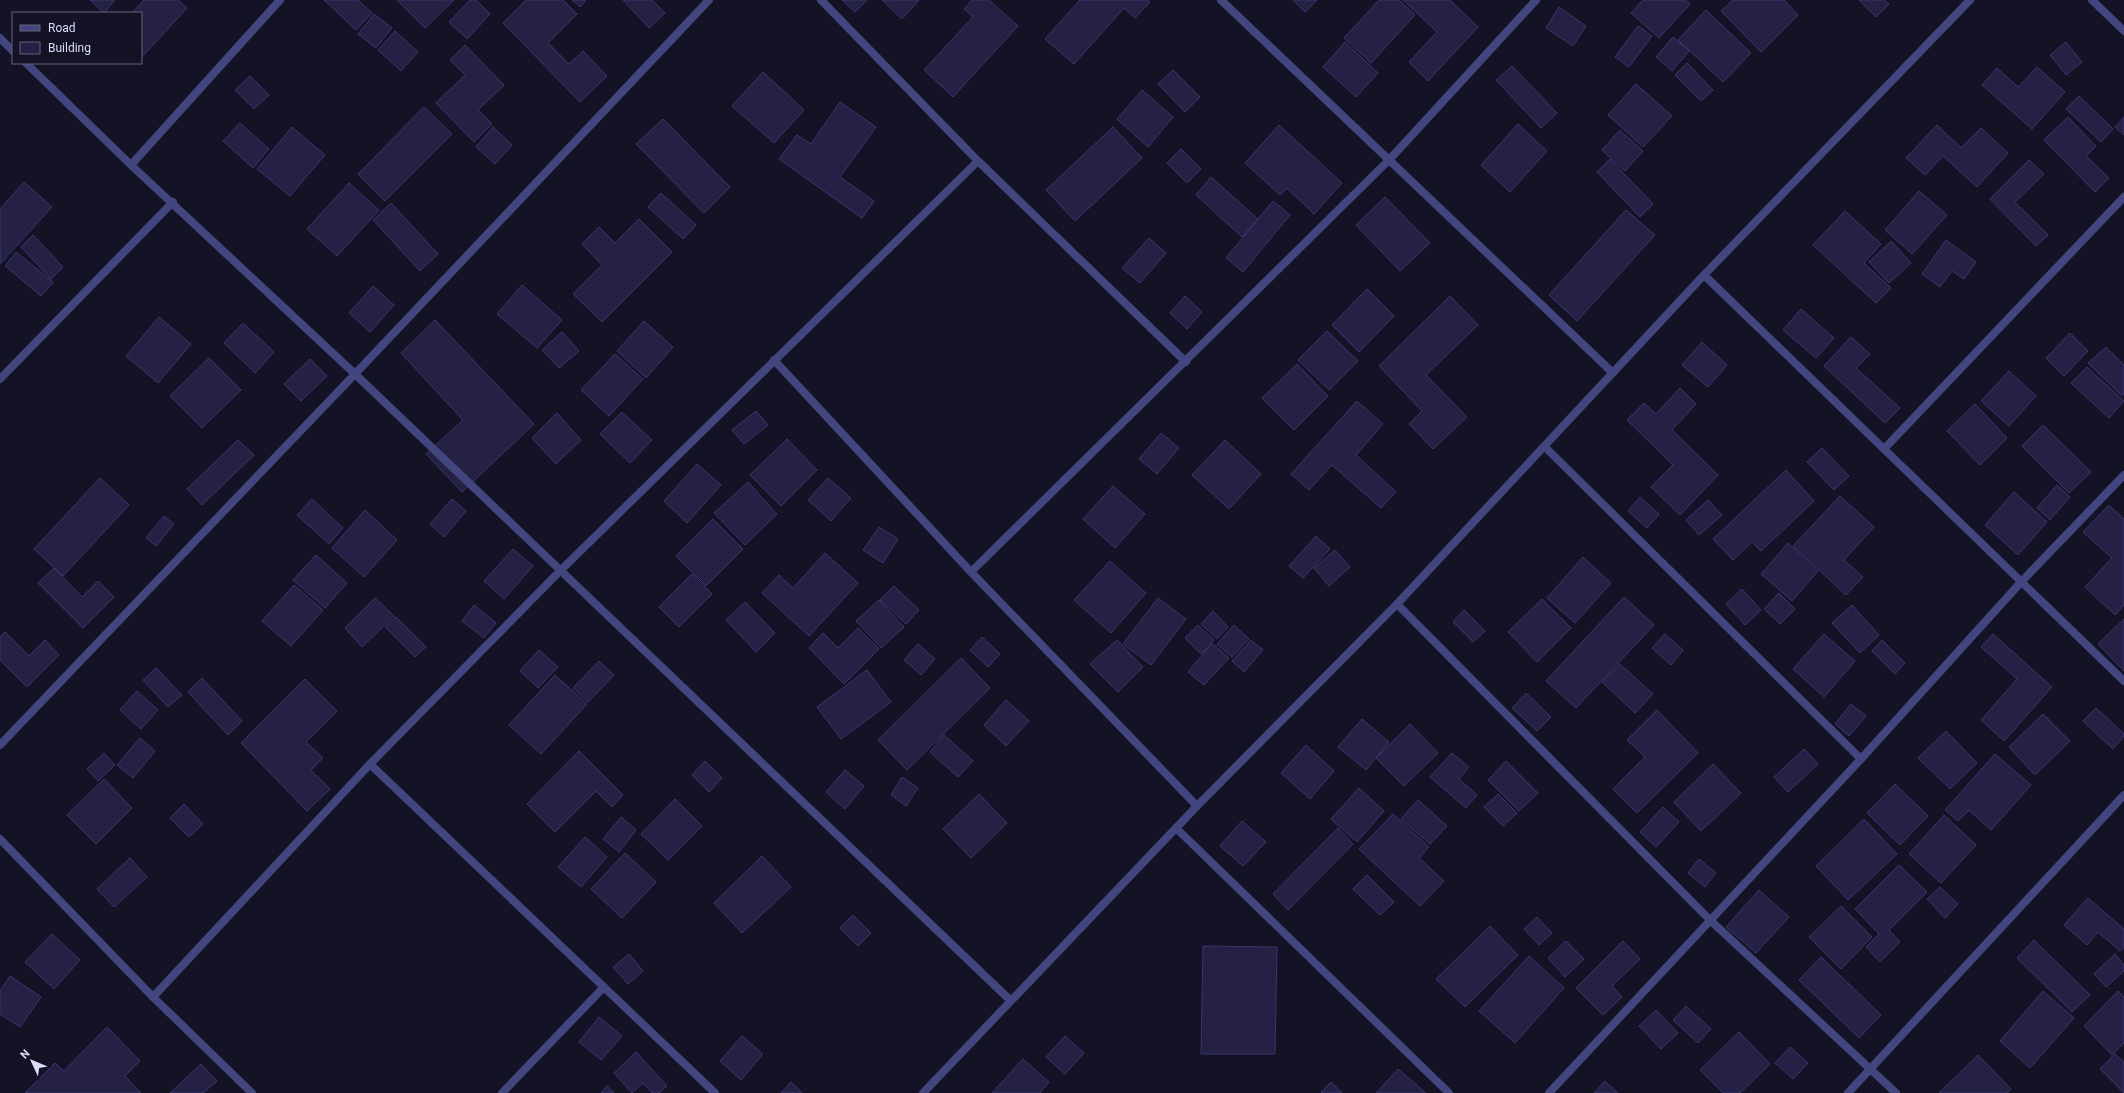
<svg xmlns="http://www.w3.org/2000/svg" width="2124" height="1093" font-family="Roboto,sans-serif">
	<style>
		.building { fill: #252144; stroke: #3b366d }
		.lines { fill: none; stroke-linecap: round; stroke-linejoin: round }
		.street { stroke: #43467e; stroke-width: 8 }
	</style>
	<rect width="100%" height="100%" fill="#141225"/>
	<g class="building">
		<path d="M90,0H115L104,13Z"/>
		<path d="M144,0H178L187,8L141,58V13H132Z"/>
		<path d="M324,0H358L372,13L356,30Z"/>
		<path d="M397,0H454L425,28Z"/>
		<path d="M470,0H476L490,14L467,39L449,22Z"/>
		<path d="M526,0H563L577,14L548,43L569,64L583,51L607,76L580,102L503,23Z"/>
		<path d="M572,0H586L580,7Z"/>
		<path d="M623,0H652L665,13L649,28Z"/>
		<path d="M842,0H867L855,12Z"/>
		<path d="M882,0H919L902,19Z"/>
		<path d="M972,0H989L1018,26L953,97L924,70L973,17L964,9Z"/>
		<path d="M1080,0H1148L1150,2L1135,18L1124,8L1074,64L1045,39Z"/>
		<path d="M1293,0H1317L1305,12Z"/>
		<path d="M1379,0H1399L1415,15L1371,63L1344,38Z"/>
		<path d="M1403,0H1450L1478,27L1428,81L1409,62L1437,32Z"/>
		<path d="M1643,0H1685L1690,4L1659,38L1631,13Z"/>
		<path d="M1733,0H1784L1798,15L1761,52L1721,11Z"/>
		<path d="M1859,0H1884L1889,4L1876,17Z"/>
		<path d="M1559,7L1586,26L1573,46L1546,28Z"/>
		<path d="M1706,10L1751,53L1723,82L1678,40Z"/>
		<path d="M374,14L392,28L376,48L358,34Z"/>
		<path d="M1638,26L1652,36L1629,67L1615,57Z"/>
		<path d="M395,31L418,52L401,71L378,50Z"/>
		<path d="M1673,37L1689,51L1672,71L1656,57Z"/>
		<path d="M1345,42L1378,73L1356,97L1323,67Z"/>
		<path d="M2066,42L2082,62L2066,75L2050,55Z"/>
		<path d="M465,45L504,85L478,110L492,124L474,142L436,103L465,75L450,60Z"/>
		<path d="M1687,63L1713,90L1701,101L1675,75Z"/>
		<path d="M1512,66L1557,113L1541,128L1496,80Z"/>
		<path d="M2037,67L2065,92L2032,129L1982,85L1997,68L2018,87Z"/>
		<path d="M1173,70L1200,97L1185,112L1158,84Z"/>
		<path d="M763,72L804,110L774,143L732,106Z"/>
		<path d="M250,76L269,95L254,109L235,90Z"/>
		<path d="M1636,84L1672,116L1643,147L1608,115Z"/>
		<path d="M1142,90L1173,117L1148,147L1117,119Z"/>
		<path d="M2079,96L2113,129L2101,142L2066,109Z"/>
		<path d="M840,102L876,127L840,177L874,201L862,218L779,159L797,135L811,144Z"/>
		<path d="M424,107L452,134L385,201L358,174Z"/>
		<path d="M2068,117L2096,146L2086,156L2109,178L2095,192L2044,140Z"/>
		<path d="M2124,117V135L2115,127Z"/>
		<path d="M663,119L730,187L704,213L636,144Z"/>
		<path d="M240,123L269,149L253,168L223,141Z"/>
		<path d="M1518,124L1547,151L1510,192L1481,165Z"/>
		<path d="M1279,125L1342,183L1314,214L1287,188L1280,195L1245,163Z"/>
		<path d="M1937,125L1961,148L1981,128L2008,153L1977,187L1943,156L1925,175L1906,158Z"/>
		<path d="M292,127L325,155L290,196L257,169Z"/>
		<path d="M493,127L512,145L495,164L476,147Z"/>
		<path d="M1113,127L1142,158L1075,221L1046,190Z"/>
		<path d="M1620,130L1643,151L1625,171L1602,150Z"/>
		<path d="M1181,149L1201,169L1187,183L1167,163Z"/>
		<path d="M1610,159L1653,204L1640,217L1597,172Z"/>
		<path d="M2029,160L2044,174L2015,202L2048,235L2036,246L1990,199Z"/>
		<path d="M1211,177L1258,219L1242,237L1196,195Z"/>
		<path d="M24,182L52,207L0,264V209Z"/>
		<path d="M349,183L379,210L337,256L307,229Z"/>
		<path d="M1919,191L1947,215L1912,254L1885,230Z"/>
		<path d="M661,193L696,225L683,239L648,207Z"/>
		<path d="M1385,197L1430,243L1400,271L1356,225Z"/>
		<path d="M1273,201L1290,215L1243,272L1226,258Z"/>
		<path d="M391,203L438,254L420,271L373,220Z"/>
		<path d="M1626,210L1655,235L1577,321L1549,295Z"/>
		<path d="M1845,211L1881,244L1864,263L1891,288L1876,303L1813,245Z"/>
		<path d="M639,219L672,252L602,322L573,294L602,265L582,244L599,227L615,243Z"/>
		<path d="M33,235L63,267L51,279L21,247Z"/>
		<path d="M1149,238L1166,253L1140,283L1122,268Z"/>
		<path d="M1946,240L1976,262L1964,279L1952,271L1940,287L1922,274Z"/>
		<path d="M1891,241L1911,263L1889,283L1869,262Z"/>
		<path d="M16,252L53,282L41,296L5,266Z"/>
		<path d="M522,285L562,320L537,348L497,314Z"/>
		<path d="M373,286L394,305L370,332L349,313Z"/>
		<path d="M1367,289L1394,316L1359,352L1332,325Z"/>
		<path d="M1185,296L1202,312L1187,329L1170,313Z"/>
		<path d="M1450,296L1478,325L1426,375L1467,417L1433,449L1409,424L1422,411L1379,366Z"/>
		<path d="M1801,309L1834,338L1816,358L1783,330Z"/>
		<path d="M159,317L191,344L158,383L126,356Z"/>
		<path d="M435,320L534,424L462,492L426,454L463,420L401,353Z"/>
		<path d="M644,321L673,347L646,378L617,351Z"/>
		<path d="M243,323L274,352L255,373L224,343Z"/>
		<path d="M1327,331L1358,361L1329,390L1298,360Z"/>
		<path d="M562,332L579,351L559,368L542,350Z"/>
		<path d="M2070,333L2088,351L2064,376L2046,358Z"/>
		<path d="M1851,337L1870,354L1856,368L1900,408L1885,423L1824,366Z"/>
		<path d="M1702,342L1727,365L1708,387L1682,365Z"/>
		<path d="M2106,347L2124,365V394L2122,396L2088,363Z"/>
		<path d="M615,354L643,379L609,416L581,390Z"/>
		<path d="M209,358L241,390L202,428L170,396Z"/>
		<path d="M310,359L327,376L301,401L284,384Z"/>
		<path d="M1297,364L1328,396L1294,430L1262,398Z"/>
		<path d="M2087,367L2124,401L2109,418L2071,383Z"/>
		<path d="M2009,371L2036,396L2009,426L1981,401Z"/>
		<path d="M1680,388L1696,404L1672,430L1718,475L1680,515L1651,487L1673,465L1627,420L1644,403L1656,414Z"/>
		<path d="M1357,401L1383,424L1356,455L1396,492L1381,508L1332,465L1309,490L1291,474Z"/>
		<path d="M1975,404L2007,438L1980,465L1947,431Z"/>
		<path d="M756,411L768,425L744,444L732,430Z"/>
		<path d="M622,412L652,440L630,463L600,434Z"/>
		<path d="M557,413L581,440L556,464L532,438Z"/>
		<path d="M2043,425L2091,472L2069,493L2022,446Z"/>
		<path d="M1161,433L1179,448L1157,474L1139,459Z"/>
		<path d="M787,439L817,470L781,506L750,475Z"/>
		<path d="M238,440L254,455L202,505L187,489Z"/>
		<path d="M1225,440L1261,474L1229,509L1192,475Z"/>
		<path d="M1822,448L1849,476L1834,490L1807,462Z"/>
		<path d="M697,464L721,485L687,523L664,501Z"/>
		<path d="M1786,470L1814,501L1761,551L1752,542L1733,560L1713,539Z"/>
		<path d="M100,478L129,505L63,576L34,549Z"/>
		<path d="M828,478L851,498L831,521L808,500Z"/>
		<path d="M748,482L777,514L745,545L714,513Z"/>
		<path d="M2057,485L2070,497L2050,520L2037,508Z"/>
		<path d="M1113,486L1145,514L1115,548L1083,519Z"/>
		<path d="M2014,492L2047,522L2018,555L1985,525Z"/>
		<path d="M1840,496L1874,527L1844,560L1863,577L1846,595L1793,546Z"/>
		<path d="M1640,497L1659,514L1647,528L1628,511Z"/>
		<path d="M312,499L343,528L329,544L297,515Z"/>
		<path d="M452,499L466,511L444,537L430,524Z"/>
		<path d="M1708,500L1722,515L1699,535L1686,520Z"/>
		<path d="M2109,505L2124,519V605L2115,615L2085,587L2112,558L2083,532Z"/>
		<path d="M365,510L397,540L364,577L332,548Z"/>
		<path d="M164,516L174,524L156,546L146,538Z"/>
		<path d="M713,519L743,549L706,586L676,556Z"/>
		<path d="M879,527L898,539L883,563L863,550Z"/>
		<path d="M1316,536L1330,549L1303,578L1289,566Z"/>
		<path d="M1788,543L1818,571L1792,601L1761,574Z"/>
		<path d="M513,549L533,566L504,599L484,581Z"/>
		<path d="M1335,550L1350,567L1329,586L1314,568Z"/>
		<path d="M825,553L858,583L809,636L762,593L779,575L793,588Z"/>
		<path d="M316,555L347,583L325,608L293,580Z"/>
		<path d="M1583,557L1611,583L1575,623L1547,598Z"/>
		<path d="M1110,561L1146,593L1111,633L1074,600Z"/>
		<path d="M54,568L82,597L98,581L114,597L83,628L38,583Z"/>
		<path d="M692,574L712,594L679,627L659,607Z"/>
		<path d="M294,585L323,610L291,646L262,621Z"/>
		<path d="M894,586L919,610L906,624L880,600Z"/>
		<path d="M1742,589L1761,610L1745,625L1726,604Z"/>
		<path d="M1779,593L1795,609L1780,624L1764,609Z"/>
		<path d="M1624,597L1654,625L1576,708L1546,681Z"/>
		<path d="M375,598L394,616L362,647L345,628Z"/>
		<path d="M1158,598L1186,619L1151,665L1123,644Z"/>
		<path d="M1542,599L1571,628L1537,662L1508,632Z"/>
		<path d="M879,600L904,627L881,648L856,621Z"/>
		<path d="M745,602L775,633L756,652L726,620Z"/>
		<path d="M474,605L496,623L484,638L462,621Z"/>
		<path d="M1852,605L1879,635L1860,653L1832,623Z"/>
		<path d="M1464,610L1485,631L1473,642L1453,622Z"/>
		<path d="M1213,611L1228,627L1217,639L1201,624Z"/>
		<path d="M396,617L426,647L415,657L385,627Z"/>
		<path d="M2124,619V671L2098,644Z"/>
		<path d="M1198,625L1214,640L1201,654L1185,638Z"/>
		<path d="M1234,625L1249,639L1232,657L1217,644Z"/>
		<path d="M858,628L879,649L844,684L809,648L823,633L838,648Z"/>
		<path d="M5,632L29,656L45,640L59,655L27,687L0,660V637Z"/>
		<path d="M1665,634L1683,650L1671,665L1652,648Z"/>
		<path d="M1824,634L1855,661L1824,697L1793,669Z"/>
		<path d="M1993,634L2052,687L2004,741L1981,720L2017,679L1981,647Z"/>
		<path d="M982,637L1000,654L988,667L970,650Z"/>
		<path d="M1117,640L1143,667L1118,692L1090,664Z"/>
		<path d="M1251,640L1263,650L1244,672L1232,661Z"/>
		<path d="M1882,640L1905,663L1895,674L1872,651Z"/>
		<path d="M1212,643L1229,658L1204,685L1188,672Z"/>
		<path d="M918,644L935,659L921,675L904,660Z"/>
		<path d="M539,650L558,667L538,688L520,671Z"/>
		<path d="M961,658L990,688L907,770L878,740Z"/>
		<path d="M599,661L614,675L588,702L573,688Z"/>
		<path d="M1620,664L1653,694L1635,713L1602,682Z"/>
		<path d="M156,668L182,695L168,707L143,680Z"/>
		<path d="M867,670L891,702L841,739L817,707Z"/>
		<path d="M555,675L587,704L541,754L509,725Z"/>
		<path d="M202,678L242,721L228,735L188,692Z"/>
		<path d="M305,679L337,711L306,742L323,758L311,770L330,789L307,811L241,743Z"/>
		<path d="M137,691L158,710L141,729L120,710Z"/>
		<path d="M1526,693L1551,717L1537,731L1512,708Z"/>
		<path d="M1006,700L1029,721L1006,746L984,725Z"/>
		<path d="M1851,704L1866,716L1849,736L1835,724Z"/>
		<path d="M2096,708L2124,734V736L2113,749L2083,721Z"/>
		<path d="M1657,710L1698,753L1637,813L1613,789L1645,757L1627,740Z"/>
		<path d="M2043,714L2070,741L2035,775L2009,747Z"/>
		<path d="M1362,719L1389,742L1366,770L1338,747Z"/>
		<path d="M1410,724L1438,753L1404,786L1376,758Z"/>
		<path d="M1946,731L1977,763L1950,789L1918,758Z"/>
		<path d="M944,735L973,761L958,777L930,752Z"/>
		<path d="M140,738L155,751L133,778L117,765Z"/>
		<path d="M1306,745L1334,771L1310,799L1281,773Z"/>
		<path d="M1804,749L1818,764L1788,792L1774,777Z"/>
		<path d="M579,751L623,795L612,807L596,791L555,832L527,804Z"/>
		<path d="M104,753L115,765L98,781L87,769Z"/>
		<path d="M1452,753L1469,767L1459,779L1477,795L1466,808L1430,777Z"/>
		<path d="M1995,754L2031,785L1991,830L1969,810L1958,821L1945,810Z"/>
		<path d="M705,761L722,778L709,792L692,775Z"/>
		<path d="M1506,761L1538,793L1519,811L1488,780Z"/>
		<path d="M1713,764L1741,793L1701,831L1674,802Z"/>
		<path d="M845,770L864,786L845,809L826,792Z"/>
		<path d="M902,777L918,788L906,806L891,795Z"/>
		<path d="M104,779L132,808L96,844L67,815Z"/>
		<path d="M1895,784L1928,816L1900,845L1867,813Z"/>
		<path d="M1359,788L1384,811L1357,842L1331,819Z"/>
		<path d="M979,794L1007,823L971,858L943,829Z"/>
		<path d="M1498,794L1517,813L1503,826L1484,807Z"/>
		<path d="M675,799L702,826L668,860L641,834Z"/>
		<path d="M1418,800L1447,826L1430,844L1401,819Z"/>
		<path d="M184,804L203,824L189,837L170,818Z"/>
		<path d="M1663,807L1679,822L1656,847L1640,832Z"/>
		<path d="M1393,814L1429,847L1419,858L1444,881L1420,906L1359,849Z"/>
		<path d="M1944,815L1976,845L1941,883L1909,854Z"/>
		<path d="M621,817L636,830L619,852L603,839Z"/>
		<path d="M1864,819L1897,854L1848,900L1816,866Z"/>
		<path d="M1242,821L1266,842L1243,866L1220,846Z"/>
		<path d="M1338,828L1353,844L1288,910L1273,894Z"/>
		<path d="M585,837L607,857L581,887L558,867Z"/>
		<path d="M625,853L656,882L622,918L591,889Z"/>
		<path d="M762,856L791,887L742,933L714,903Z"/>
		<path d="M130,858L147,877L114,907L97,889Z"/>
		<path d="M1699,859L1716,873L1705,887L1688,873Z"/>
		<path d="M1899,865L1927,892L1889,930L1900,942L1880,962L1866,947L1879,934L1855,909Z"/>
		<path d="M1367,875L1394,902L1380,915L1353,889Z"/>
		<path d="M1940,887L1958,904L1945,918L1927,899Z"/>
		<path d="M1759,890L1789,917L1756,953L1726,927Z"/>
		<path d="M2088,898L2124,929V948L2120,951L2098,932L2087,945L2064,925Z"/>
		<path d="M1841,906L1872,937L1841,969L1809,937Z"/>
		<path d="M853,915L871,933L858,946L840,928Z"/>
		<path d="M1537,917L1552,933L1539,945L1524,929Z"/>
		<path d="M1490,926L1518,955L1465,1007L1436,979Z"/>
		<path d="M52,934L80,960L54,989L25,962Z"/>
		<path d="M2034,940L2090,995L2072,1012L2017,958Z"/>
		<path d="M1566,941L1584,959L1565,977L1548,958Z"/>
		<path d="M1623,941L1640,959L1612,986L1622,997L1603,1015L1576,988Z"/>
		<path d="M1203,946L1277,947L1275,1054H1201Z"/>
		<path d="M629,954L643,971L628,984L613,967Z"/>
		<path d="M2115,954L2124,965V971L2106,987L2094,974Z"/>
		<path d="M1529,956L1564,988L1515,1043L1479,1011Z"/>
		<path d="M1821,957L1881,1015L1859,1038L1799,980Z"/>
		<path d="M10,976L41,997L20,1027L0,1014V991Z"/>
		<path d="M2043,991L2074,1018L2030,1068L2000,1041Z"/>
		<path d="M2118,991L2124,997V1043L2112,1055L2084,1026Z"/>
		<path d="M1686,1006L1711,1029L1698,1043L1673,1020Z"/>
		<path d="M1656,1010L1678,1033L1661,1049L1639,1026Z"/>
		<path d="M599,1017L622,1036L601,1060L579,1042Z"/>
		<path d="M107,1027L140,1061L125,1076L141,1093H25L55,1063L64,1071Z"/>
		<path d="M1739,1032L1770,1064L1740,1093H1723L1700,1070Z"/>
		<path d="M742,1036L763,1054L741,1080L720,1061Z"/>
		<path d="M1065,1036L1084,1053L1065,1074L1046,1057Z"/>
		<path d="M1790,1047L1808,1063L1793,1079L1775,1063Z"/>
		<path d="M636,1052L667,1086L659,1093H652L643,1083L632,1093L614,1073Z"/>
		<path d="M2115,1054L2124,1062V1093L2100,1069Z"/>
		<path d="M1978,1055L2011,1089L2007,1093H1939Z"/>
		<path d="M1023,1059L1049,1082L1040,1093H992Z"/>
		<path d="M201,1064L217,1081L203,1093H170Z"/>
		<path d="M1398,1069L1426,1093H1376Z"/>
		<path d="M1605,1081L1618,1093H1594Z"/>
		<path d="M791,1082L802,1093H781Z"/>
		<path d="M1331,1082L1342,1093H1322L1321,1092Z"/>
		<path d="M607,1086L614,1093H601Z"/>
	</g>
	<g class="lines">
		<g class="street">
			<path d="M821,0L978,161L1186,362"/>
			<path d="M1221,0L1613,373"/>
			<path d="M2092,0L2124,31"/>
			<path d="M0,38L13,51"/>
			<path d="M26,63L131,165L355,374L1010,1000"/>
			<path d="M131,165L280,0"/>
			<path d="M1704,275L2124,681"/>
			<path d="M774,360L971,572L1197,806"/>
			<path d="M0,379L173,202"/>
			<path d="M1545,447L1861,759"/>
			<path d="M1884,449L2124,197"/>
			<path d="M971,572L1390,159L1536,0"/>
			<path d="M1397,604L1710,920L1896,1093"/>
			<path d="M0,745L355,374L709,0"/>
			<path d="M370,764L715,1093"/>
			<path d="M1176,828L1449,1093"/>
			<path d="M0,839L153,997L252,1093"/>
			<path d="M153,997L370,764L560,571L978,161"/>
			<path d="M502,1093L604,987"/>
			<path d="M923,1093L1197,806L1397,604L1704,275L1970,0"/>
			<path d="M1549,1093L1861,759L2022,581L2124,475"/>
			<path d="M1848,1093L2124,795"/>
		</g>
	</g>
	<rect x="12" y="12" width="130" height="52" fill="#141225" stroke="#64627b"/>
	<rect x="20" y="25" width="20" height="6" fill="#43467e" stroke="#64627b"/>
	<text x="48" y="32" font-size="12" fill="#dcdbfb">Road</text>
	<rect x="20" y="42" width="20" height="12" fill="#252144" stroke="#64627b"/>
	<text x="48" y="52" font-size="12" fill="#dcdbfb">Building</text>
	<g transform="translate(32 1061) rotate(314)" stroke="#141225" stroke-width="3" paint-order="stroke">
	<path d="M0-3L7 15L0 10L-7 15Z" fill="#dcdbfb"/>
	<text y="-6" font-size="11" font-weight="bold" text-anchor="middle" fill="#dcdbfb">N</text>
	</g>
</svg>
